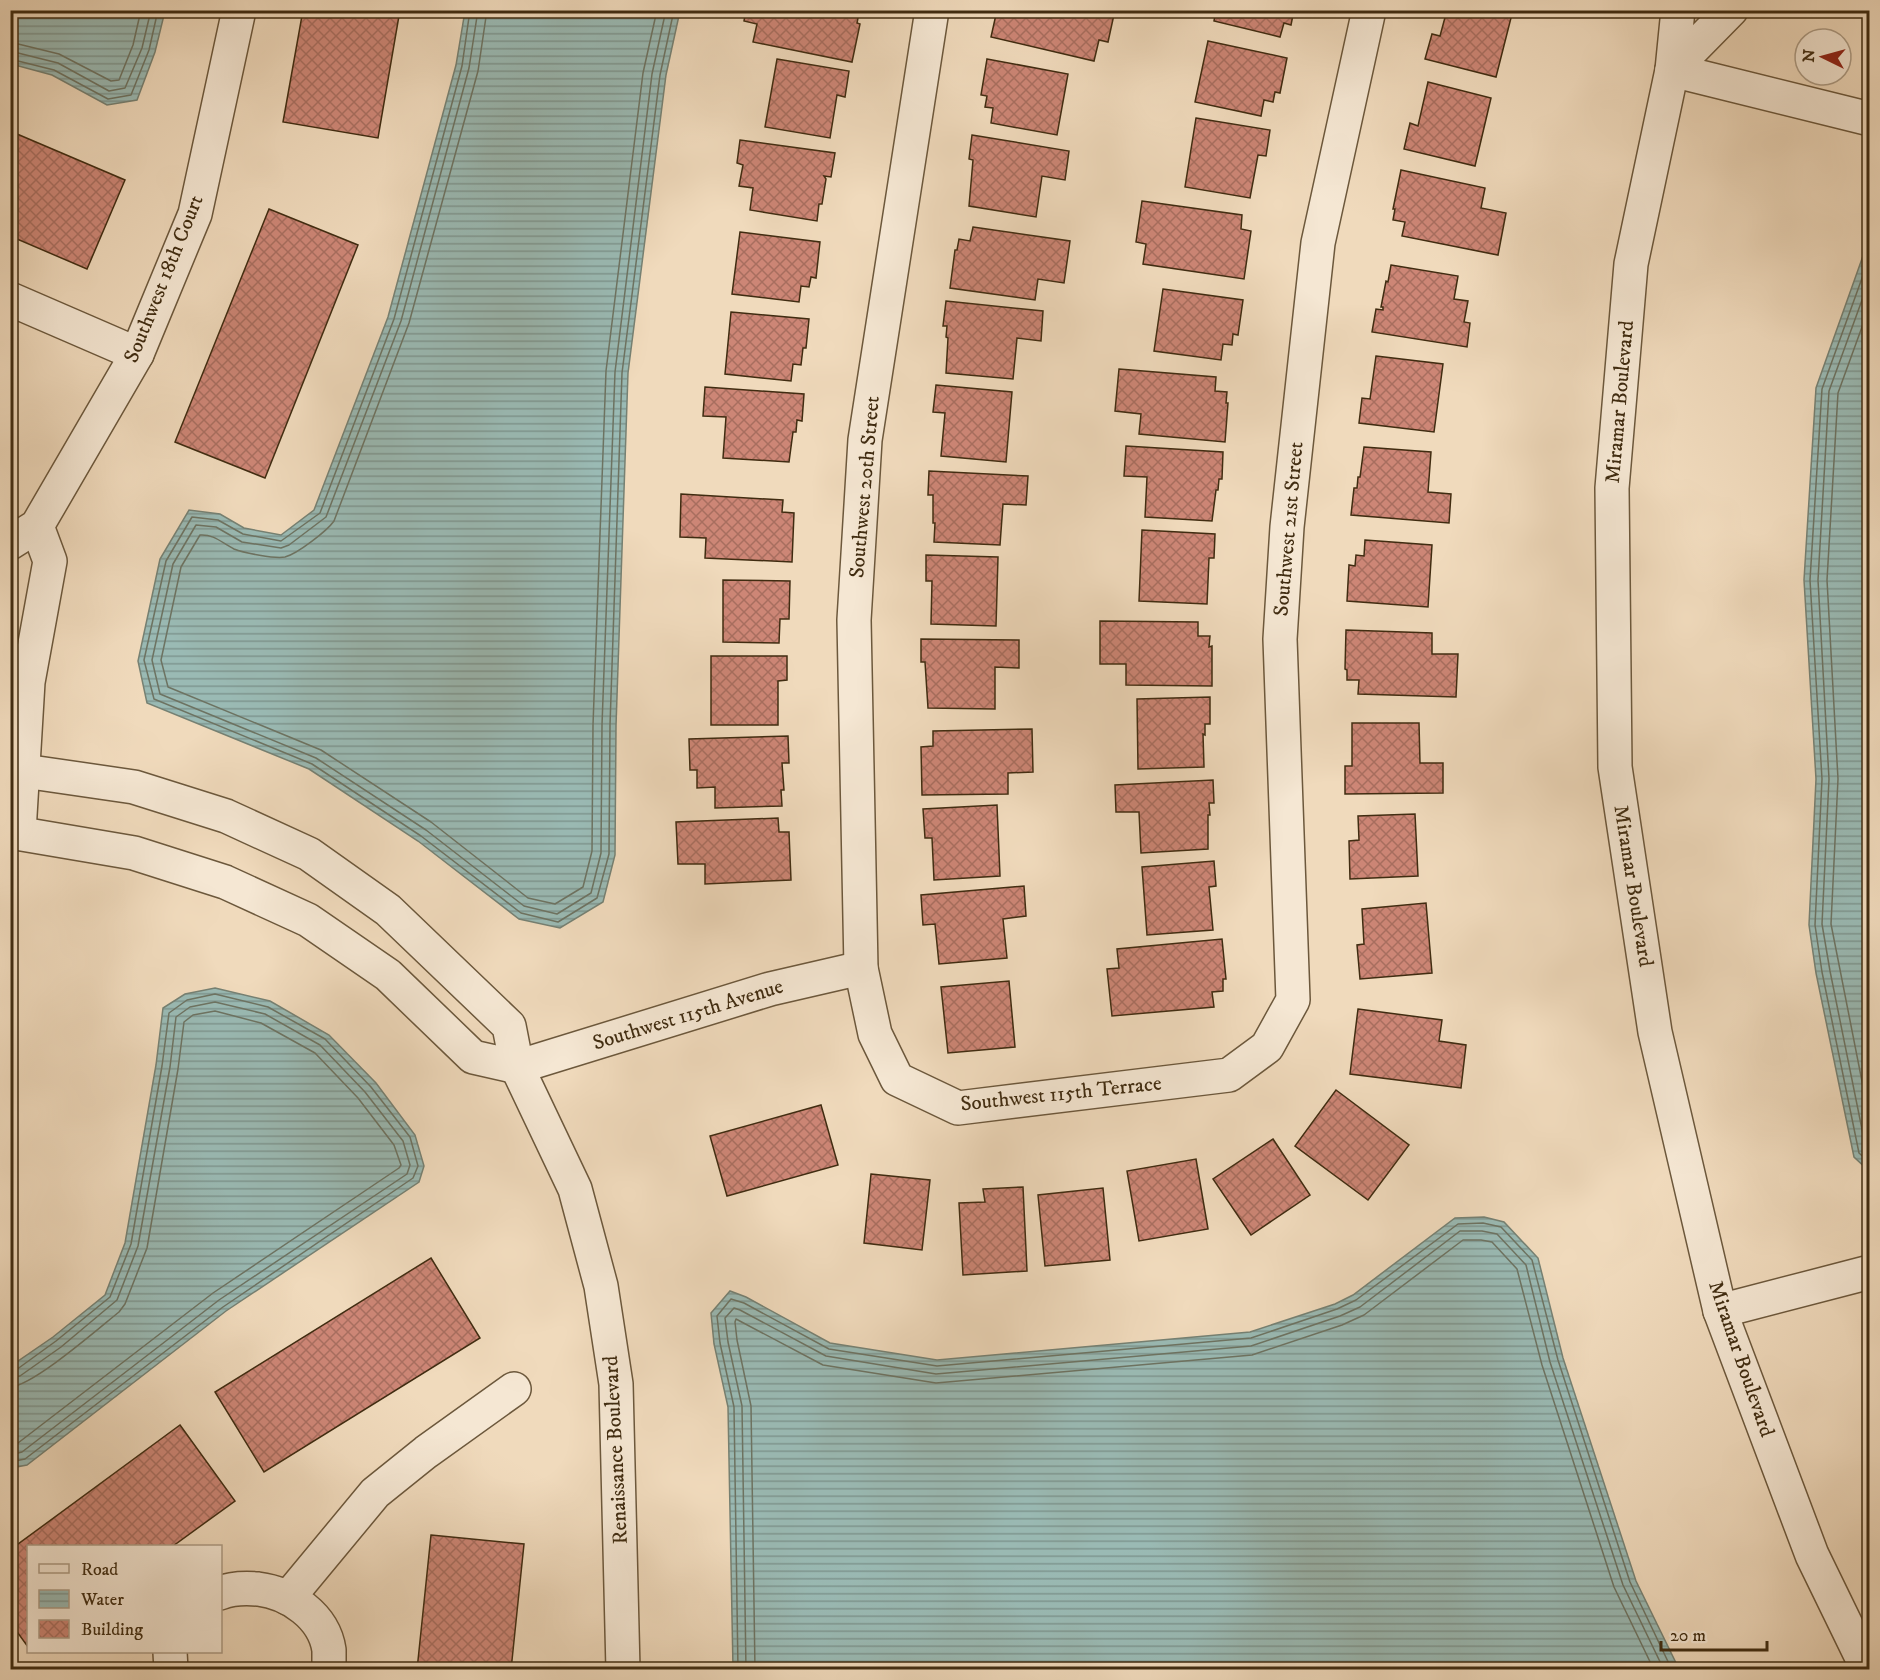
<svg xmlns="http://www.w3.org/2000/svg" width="1880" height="1680" font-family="'IM FELL DW Pica',serif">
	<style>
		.water { fill: url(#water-rules); stroke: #768173; stroke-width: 1.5 }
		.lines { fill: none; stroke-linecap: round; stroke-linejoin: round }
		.shore { stroke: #6d7362; stroke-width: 1.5 }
		.building { fill: url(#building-cross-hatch); stroke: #402c11; stroke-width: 1.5 }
		.minor-casing { stroke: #6c583c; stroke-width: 36 }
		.minor { stroke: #f5e7d3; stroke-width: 33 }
		.labels { text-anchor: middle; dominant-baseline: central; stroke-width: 4.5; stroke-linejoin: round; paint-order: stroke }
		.street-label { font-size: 21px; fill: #402c11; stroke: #f5e7d3 }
	</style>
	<defs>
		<pattern id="water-rules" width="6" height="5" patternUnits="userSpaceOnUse" patternTransform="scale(1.5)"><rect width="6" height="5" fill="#9abab4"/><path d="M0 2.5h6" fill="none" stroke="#7f9791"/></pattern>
		<pattern id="building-cross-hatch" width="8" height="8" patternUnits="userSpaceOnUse" patternTransform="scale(1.5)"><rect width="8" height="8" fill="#cd8676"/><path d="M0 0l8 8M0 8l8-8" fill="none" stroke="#a86e5f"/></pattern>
	</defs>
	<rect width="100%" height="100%" fill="#f0dabc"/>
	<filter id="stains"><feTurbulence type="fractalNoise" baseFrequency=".00333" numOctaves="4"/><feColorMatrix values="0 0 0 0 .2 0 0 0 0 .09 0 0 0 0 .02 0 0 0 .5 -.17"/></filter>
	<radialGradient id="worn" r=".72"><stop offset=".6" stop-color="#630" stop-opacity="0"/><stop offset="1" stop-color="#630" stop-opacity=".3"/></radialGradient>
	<g class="water">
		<path d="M10,11H165L155,52L137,100L107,105L52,75L11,64Z"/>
		<path d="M465,11H680L666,75L628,373L616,726L615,855L603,902L560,928L519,919L418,841L309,769L147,703L138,661L160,559L189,510L220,514L244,528L281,535L314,510L388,317L456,65Z"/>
		<path d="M1869,239V1171L1854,1157L1816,973L1809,925L1816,779L1804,580L1816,388Z"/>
		<path d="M215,988L270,1001L329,1035L376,1083L415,1135L424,1166L419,1182L226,1311L27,1465L11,1468V1366L53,1337L105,1295L125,1243L156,1065L163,1008L185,994Z"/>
		<path d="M1484,1217L1504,1222L1538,1258L1563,1358L1636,1581L1679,1669H733L728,1407L714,1344L711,1313L730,1291L746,1297L830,1343L937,1360L1250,1332L1335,1304L1353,1295L1455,1218Z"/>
	</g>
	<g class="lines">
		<g class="shore">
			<path d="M470,10L462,66L394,319L320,513L281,541L243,534L218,520L192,517L166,561L144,660L154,699L312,764L421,836L521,913L558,922L597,898L609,854L610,725L622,373L660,75L674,10"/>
			<path d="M478,10L469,68L401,321L326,517L289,545L281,548L242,542L216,527L196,525L173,564L152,660L160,694L316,758L426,830L524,906L557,914L591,893L601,853L602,725L615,372L652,74L666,10"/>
			<path d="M487,10L478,71L409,323L334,521C327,531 297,554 285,557C275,559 244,553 234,549C222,543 214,534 200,535L181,567L161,660L168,687L321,750L431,822L528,898L555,904L583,887L592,851L593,725L606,371L643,73L657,10"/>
			<path d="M10,42L59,54L111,81L119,80L133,45L141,10"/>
			<path d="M10,51L58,63L109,91L125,88L142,48L151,10"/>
			<path d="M10,59L54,70L108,99L131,95L149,50L158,10"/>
			<path d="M1870,256L1822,389L1810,580L1822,779L1815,925L1822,972L1859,1153L1870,1163"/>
			<path d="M1870,278L1829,391L1818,580L1829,779L1822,924L1830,971L1866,1149L1870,1153"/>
			<path d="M1870,305L1838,393L1827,580L1838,779L1831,924L1870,1122"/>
			<path d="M10,1371L16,1370L56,1341L110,1297L131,1244L162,1066L169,1013L187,1000L215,994L268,1007L325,1039L371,1087L410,1137L418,1166L413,1178L223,1307L25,1459L10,1462"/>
			<path d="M10,1378L20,1376L61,1347L117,1300L138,1246L170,1067L176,1017L190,1007L215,1002L265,1014L320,1045L365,1092L403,1141L410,1165L407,1174L219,1300L22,1452L10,1455"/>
			<path d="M10,1387C33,1386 99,1328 119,1312L125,1304L147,1248L178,1069L184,1022L193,1015L215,1011L261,1023L315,1053L358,1098L394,1145L401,1165L399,1168L213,1293L18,1443L10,1445"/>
			<path d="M738,1670L734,1407L720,1343L717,1316L731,1299L744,1303L829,1349L937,1366L1251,1338L1337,1309L1356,1300L1458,1224L1483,1223L1501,1227L1532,1260L1558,1360L1630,1582L1672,1670"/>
			<path d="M746,1670L742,1406L728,1342L725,1318L734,1308L740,1310L826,1356L936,1374L1251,1346L1340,1316L1360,1307L1460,1231H1482L1497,1234L1526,1265L1550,1362L1623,1585L1664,1670"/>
			<path d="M755,1670L751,1406L737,1340L735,1322L736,1319L823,1365L936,1383L1252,1355L1342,1325L1364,1315L1463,1240H1481L1492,1242L1517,1269L1542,1365L1614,1587L1654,1670"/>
		</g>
	</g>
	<g class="building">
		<path d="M303,10H400L378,138L283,122Z"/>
		<path d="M746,10H851L859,13L857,23L860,24L852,62L753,42L757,24L744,21Z"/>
		<path d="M997,10H1115L1108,42L1099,40L1094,61L991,37Z"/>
		<path d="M1216,10H1294L1291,25L1284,23L1280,37L1214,21Z"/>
		<path d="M1447,10H1513L1496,77L1425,59L1432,34L1440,36Z"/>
		<path d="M1208,41L1287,58L1280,93L1275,92L1273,102L1264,100L1261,116L1195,102Z"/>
		<path d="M777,59L849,71L845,97L837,95L830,138L765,127Z"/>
		<path d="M987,59L1068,74L1057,135L991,123L993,108L985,107L987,96L981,95Z"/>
		<path d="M1428,82L1491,98L1475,166L1404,149L1410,123L1418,126Z"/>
		<path d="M1196,118L1270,130L1266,156L1258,155L1250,198L1185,187Z"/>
		<path d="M10,131L125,180L87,269L10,236Z"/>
		<path d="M972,135L1069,151L1065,180L1042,176L1036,217L969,206L973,160L969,159Z"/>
		<path d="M740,140L835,153L831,177L824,176L826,179L822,204H819L817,221L750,210L753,188L739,186L743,165L737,163Z"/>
		<path d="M1401,170L1485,188L1481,208L1506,213L1498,255L1402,236L1405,222L1393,220L1395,209H1393Z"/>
		<path d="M1142,201L1242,215L1241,229L1251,231L1244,279L1143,264L1146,244L1136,242Z"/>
		<path d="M269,209L358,245L265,478L175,442Z"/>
		<path d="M973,227L1070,241L1064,283L1038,279L1035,300L950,288L955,250H957L959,239L970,241Z"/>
		<path d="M740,232L820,242L816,278L811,277L809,287L801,286L799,302L732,294Z"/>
		<path d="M1391,265L1458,276L1454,299L1468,301L1464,322L1470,323L1467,347L1372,332L1376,309L1383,310V307H1381L1386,281L1388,282Z"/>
		<path d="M1163,289L1243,300L1238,335L1233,334L1232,345L1223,344L1221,360L1154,351Z"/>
		<path d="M946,301L1043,311L1041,341L1017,338L1013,379L946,373L948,338L946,337L947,326H943Z"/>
		<path d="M731,312L809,319L806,348H803L801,365L793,364L791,381L725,374Z"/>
		<path d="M1376,356L1443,364L1434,432L1359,423L1362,398L1370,399Z"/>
		<path d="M1119,369L1216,377L1215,391L1227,392L1226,403H1228L1225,442L1139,434L1141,414L1115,411Z"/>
		<path d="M10,380L17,383L10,398Z"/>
		<path d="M936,385L1012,392L1006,462L941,456L945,413L933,412Z"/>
		<path d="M705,387L804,394L802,421L797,420L796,432H793L789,462L723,458L726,417L703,416Z"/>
		<path d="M1126,446L1223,452L1222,479H1219L1218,490H1216L1212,521L1145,517L1147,477L1124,476Z"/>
		<path d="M1364,447L1431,452L1428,492L1451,494L1449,523L1351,515L1354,488H1357L1358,477H1360Z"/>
		<path d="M929,471L1028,476L1026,505L1003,504L1000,545L934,542L935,523H933V495H928Z"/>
		<path d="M681,494L783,500L782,512L794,513L792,562L705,558L706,538L680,537Z"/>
		<path d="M1142,530L1215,534L1214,558H1209L1207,604L1139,601Z"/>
		<path d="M1365,540L1432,545L1428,607L1347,601L1349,565L1355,566L1356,555L1364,556Z"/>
		<path d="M926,555L998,557L996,626L931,624L932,581H926Z"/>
		<path d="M723,580L790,581L789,619H780L779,643L723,642Z"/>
		<path d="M1100,621L1198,622V636H1210L1209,647L1212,646V686L1126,685V664H1100Z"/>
		<path d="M1346,630L1432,633V654H1458L1456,697L1358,694L1359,680H1347V670L1345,669Z"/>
		<path d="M921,639L1019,640V668L995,667V709L928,708L925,662H921Z"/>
		<path d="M711,656H787V680L778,681V725H711Z"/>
		<path d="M1210,697V724H1205V735L1203,734L1204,767L1138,769L1137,699Z"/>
		<path d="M1352,723H1419L1420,763H1443V793L1345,794V766H1352Z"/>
		<path d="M1032,729L1033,772L1008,773V794L922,795L921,747L933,746V731Z"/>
		<path d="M788,736L789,763H782L784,790H781L782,806L715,808V787L697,788V770H690L689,739Z"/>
		<path d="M1213,780L1214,803H1209L1210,815H1208V849L1141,853L1139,812H1116L1115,785Z"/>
		<path d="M997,805L1000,876L934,880L932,838H925L923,809Z"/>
		<path d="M1415,814L1418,876L1350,879L1349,841L1359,840L1358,816Z"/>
		<path d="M778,818L779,832H789L791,880L705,884V864H678L676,822Z"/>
		<path d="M1214,861L1216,886L1209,887L1213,930L1147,935L1142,867Z"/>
		<path d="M1024,886L1026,916L1003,919L1007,958L939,964L935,924L923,925L921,895Z"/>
		<path d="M1426,903L1432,973L1360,979L1357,945L1364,944L1362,909Z"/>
		<path d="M1222,939L1226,979H1223V991L1212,992L1214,1007L1112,1016L1107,969L1119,968L1117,949Z"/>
		<path d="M1009,981L1015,1047L948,1053L941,987Z"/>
		<path d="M1358,1009L1442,1020L1439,1041L1466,1045L1461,1088L1350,1074Z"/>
		<path d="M1336,1090L1409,1145L1368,1200L1295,1146Z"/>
		<path d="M821,1105L838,1165L727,1196L710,1136Z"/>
		<path d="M1273,1139L1310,1195L1251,1235L1213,1179Z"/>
		<path d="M1196,1159L1208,1229L1139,1241L1127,1171Z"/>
		<path d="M871,1174L930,1180L922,1250L864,1243Z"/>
		<path d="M1023,1187L1027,1271L963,1275L959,1203L985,1202L983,1189Z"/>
		<path d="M1103,1188L1110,1260L1045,1266L1038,1195Z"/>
		<path d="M431,1258L480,1338L264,1472L215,1392Z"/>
		<path d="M180,1425L235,1501L173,1546H28V1647L10,1622V1550Z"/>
		<path d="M431,1535L524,1544L511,1670H417Z"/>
	</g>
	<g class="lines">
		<defs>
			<g id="minor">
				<path d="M932,10L865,440L854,620L861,968L875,1034L897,1079L958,1108L1229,1075L1267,1047L1293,1000L1280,639L1287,527L1318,243L1369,10"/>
				<path d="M1678,10L1672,70L1631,264L1612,488L1615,767L1655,1032L1720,1311L1812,1555L1868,1670"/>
				<path d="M1672,70L1870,119"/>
				<path d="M1672,70L1731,10"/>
				<path d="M10,299L137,354"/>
				<path d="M10,543L37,526L137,354L195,214L239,10"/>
				<path d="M10,769L134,787L226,816L309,854L388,910L509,1026L517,1067L575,1189L601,1286L616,1384L623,1670"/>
				<path d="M10,832L134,853L225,882L308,920L388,975L473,1057L517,1067"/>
				<path d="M19,832L28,682L50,561L37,526"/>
				<path d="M517,1067L770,989L861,968"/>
				<path d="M1720,1311L1870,1272"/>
				<path d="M220,1593C232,1588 246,1588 258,1589C290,1593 324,1616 329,1650C329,1657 329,1663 329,1670"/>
				<path d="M288,1598L375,1493L426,1452L514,1389"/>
				<path d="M170,1652L171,1670"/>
			</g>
		</defs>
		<use href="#minor" class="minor-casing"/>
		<use href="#minor" class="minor"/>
	</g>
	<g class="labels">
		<g class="street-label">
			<text transform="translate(164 279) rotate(-68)">Southwest 18th Court</text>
			<text transform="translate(1620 402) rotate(-85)">Miramar Boulevard</text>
			<text transform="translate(865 487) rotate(-85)">Southwest 20th Street</text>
			<text transform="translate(1289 529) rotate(-85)">Southwest 21st Street</text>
			<text transform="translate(1633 886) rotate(81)">Miramar Boulevard</text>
			<text transform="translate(688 1015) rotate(-17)">Southwest 115th Avenue</text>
			<text transform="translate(1061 1094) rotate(-6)">Southwest 115th Terrace</text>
			<text transform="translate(1741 1359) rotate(71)">Miramar Boulevard</text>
			<text transform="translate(616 1450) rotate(-93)">Renaissance Boulevard</text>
		</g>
	</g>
	<rect width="1880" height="1680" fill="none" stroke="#f0dabc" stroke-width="36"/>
	<rect x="12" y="12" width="1856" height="1656" fill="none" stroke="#402c11" stroke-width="3"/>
	<rect x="18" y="18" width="1844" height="1644" fill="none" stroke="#402c11" stroke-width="1.5"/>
	<rect x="27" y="1545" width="195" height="108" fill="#f5e7d3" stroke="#ad9c85" stroke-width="1.5"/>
	<rect x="39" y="1564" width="30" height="9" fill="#f5e7d3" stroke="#ad9c85" stroke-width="1.5"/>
	<text x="81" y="1575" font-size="18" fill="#402c11">Road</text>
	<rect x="39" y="1590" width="30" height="18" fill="url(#water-rules)" stroke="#ad9c85" stroke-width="1.5"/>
	<text x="81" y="1605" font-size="18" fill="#402c11">Water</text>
	<rect x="39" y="1620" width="30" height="18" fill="url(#building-cross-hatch)" stroke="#ad9c85" stroke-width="1.5"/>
	<text x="81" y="1635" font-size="18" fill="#402c11">Building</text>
	<g transform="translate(1823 57) rotate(275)"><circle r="28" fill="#f5e7d3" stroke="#ad9c85" stroke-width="1.5"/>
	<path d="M0-4.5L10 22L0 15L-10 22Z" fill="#8f2418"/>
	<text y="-9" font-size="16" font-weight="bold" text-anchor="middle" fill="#402c11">N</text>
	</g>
	<path d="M1661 1641v9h106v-9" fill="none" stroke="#402c11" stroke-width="3"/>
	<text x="1670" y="1641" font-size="18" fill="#402c11" stroke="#f5e7d3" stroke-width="4.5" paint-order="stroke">20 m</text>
	<rect width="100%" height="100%" filter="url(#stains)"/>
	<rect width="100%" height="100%" fill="url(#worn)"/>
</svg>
